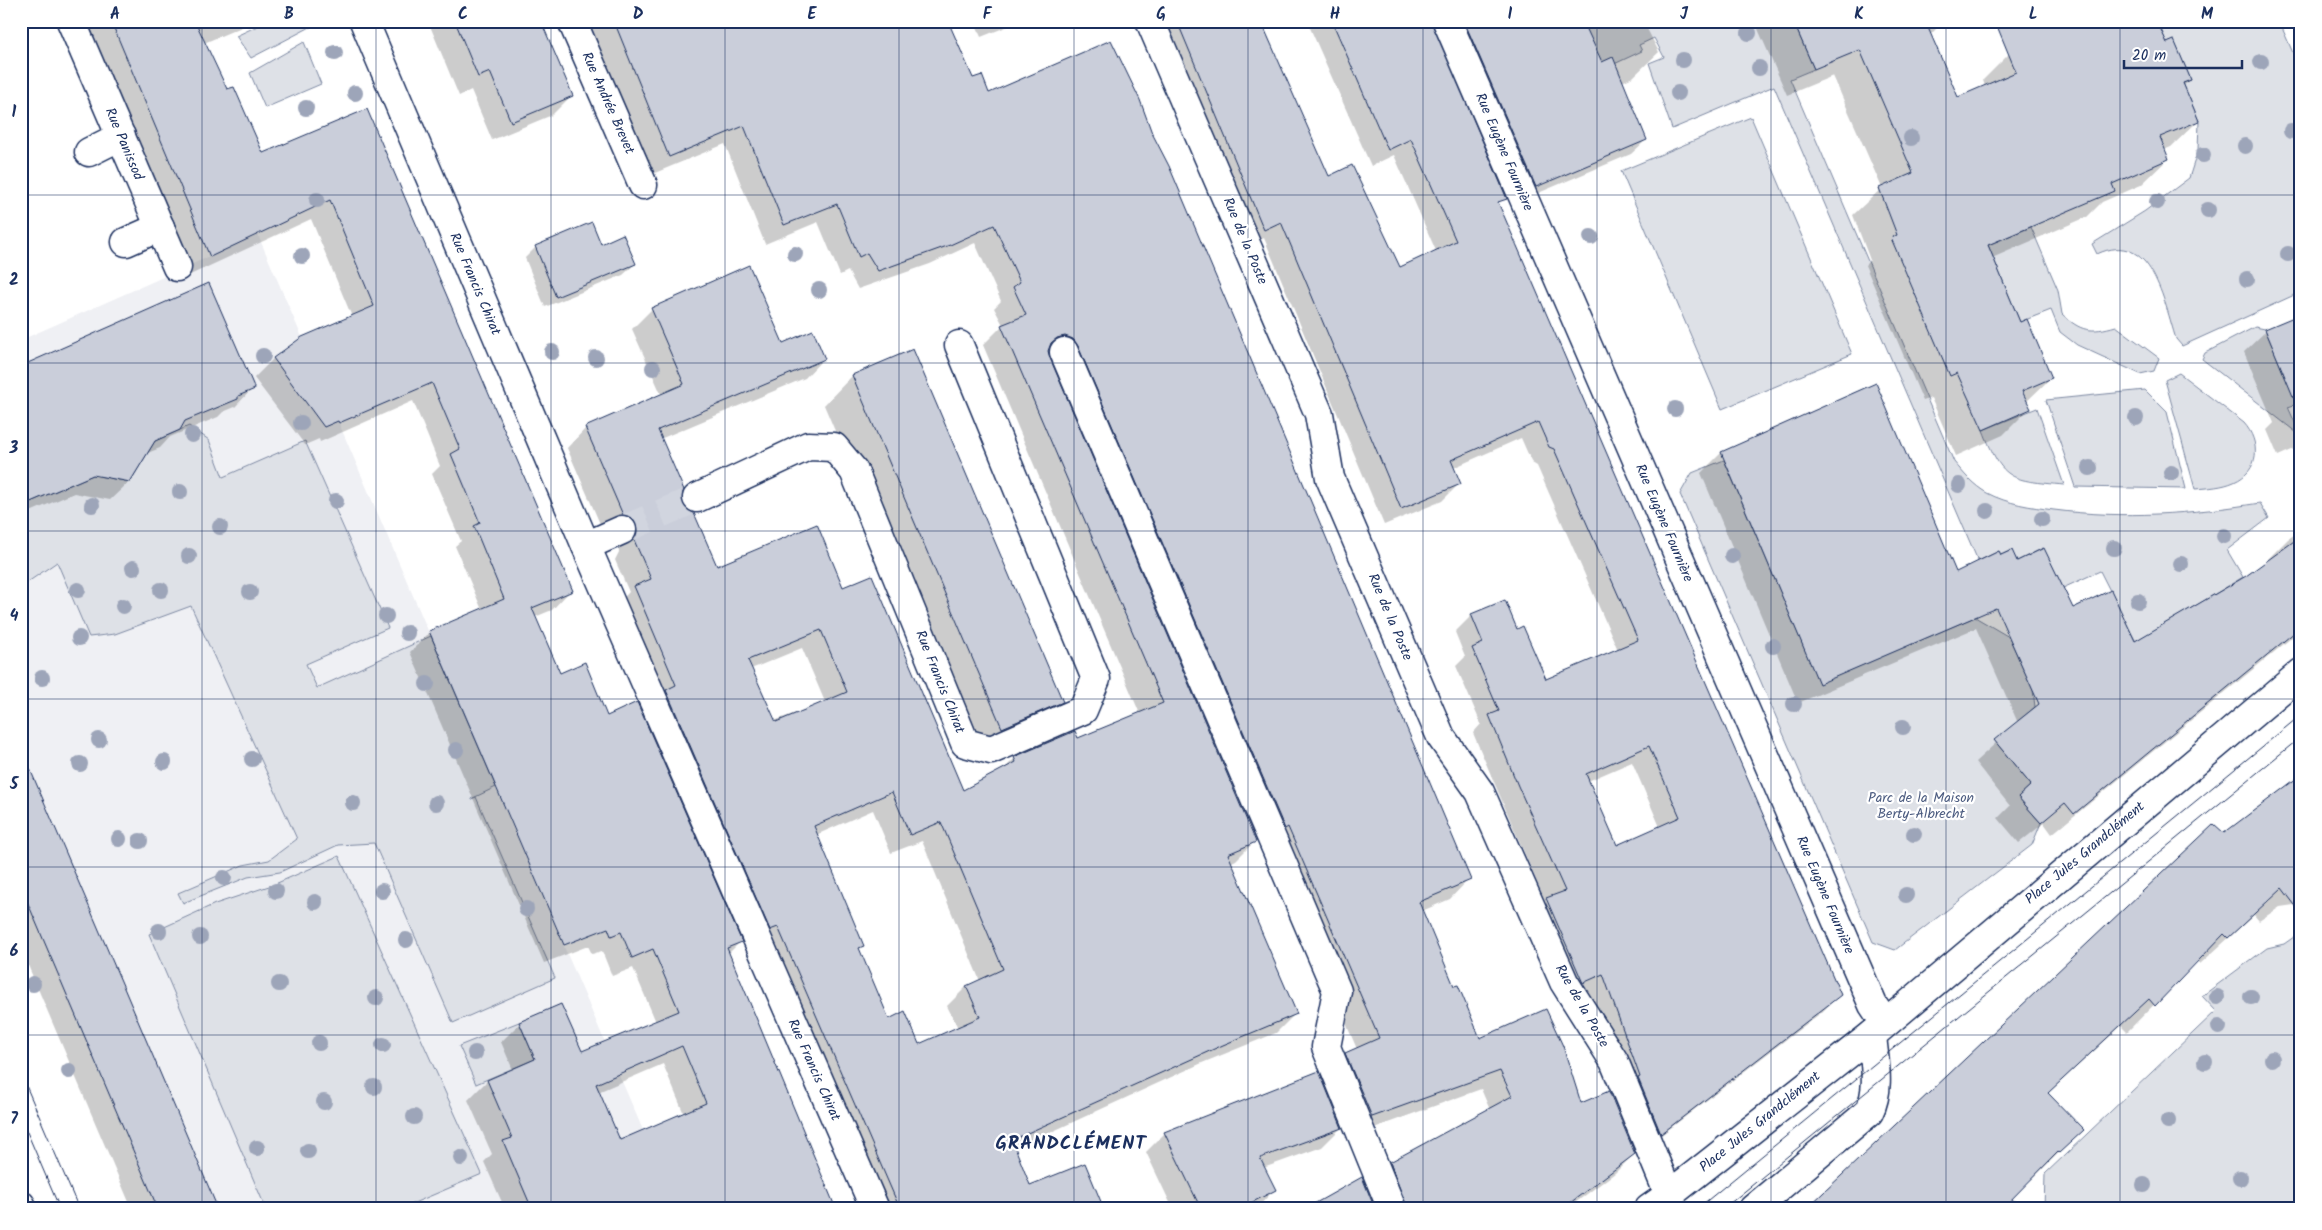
<svg xmlns="http://www.w3.org/2000/svg" width="2322" height="1230" font-family="Kalam,sans-serif">
	<style>
		.built { fill: #eff0f4 }
		.green { fill: #dee1e7; stroke: #7c88a2 }
		.shadow { fill: #0003; fill-rule: evenodd }
		.building { fill: #caceda; stroke: #1b2f5e; fill-rule: evenodd }
		.lines { fill: none; stroke-linecap: round; stroke-linejoin: round }
		.minor-tunnel { stroke: #d1d5df; stroke-width: 28; stroke-dasharray: 28 14; stroke-linecap: butt }
		.minor-casing { stroke: #1b2f5e; stroke-width: 31 }
		.major-casing { stroke: #1b2f5e; stroke-width: 31 }
		.minor { stroke: #fff; stroke-width: 28 }
		.major { stroke: #fff; stroke-width: 28 }
		.tram { stroke: #1b2f5e; stroke-width: 1 }
		.tree { fill: #9da5b9 }
		.grid { fill: none; stroke: #1b2f5e; stroke-width: 1; stroke-opacity: 0.55 }
		.labels { text-anchor: middle; dominant-baseline: central; stroke-width: 4.5; stroke-linejoin: round; paint-order: stroke }
		.street-label { font-size: 14px; fill: #1b2f5e; stroke: #fff }
		.park-label { font-size: 14px; fill: #4c5c80; stroke: #fff }
		.district-label { font-size: 19px; font-weight: bold; letter-spacing: 1px; fill: #1b2f5e; stroke: #fff }
		.neatline { fill: none; stroke: #1b2f5e; stroke-width: 2 }
		.grid-label { font-size: 16px; text-anchor: middle; font-weight: bold; fill: #1b2f5e }
	</style>
	<rect width="100%" height="100%" fill="#fff"/>
	<filter id="ink" filterUnits="userSpaceOnUse"><feTurbulence type="fractalNoise" baseFrequency=".02" numOctaves="2"/><feDisplacementMap in="SourceGraphic" scale="10" xChannelSelector="R" yChannelSelector="G"/><feConvolveMatrix kernelMatrix="1 2 1 2 8 2 1 2 1" color-interpolation-filters="sRGB"/></filter>
	<g filter="url(#ink)">
		<path class="built" d="M258,235L605,1042L677,1209H158L21,888V340Z"/>
		<g class="green">
			<path d="M268,21H322L251,58L236,36Z"/>
			<path d="M1583,21H1793L1814,69L1790,79L1954,462C1964,474 1973,485 1987,493C2008,504 2031,507 2054,510C2123,519 2191,514 2260,503L2269,518L2227,550L2243,577L2136,642L2100,571L2063,588L2043,548L2017,561L2011,550L2001,555L1999,551L1978,561L1774,86L1672,129L1649,63L1664,57L1654,38L1639,45L1642,51L1593,74L1571,27Z"/>
			<path d="M2157,21H2279L2301,71V292L2182,346L2176,339C2164,303 2152,228 2097,254L2092,244L2145,211L2189,178L2198,150L2199,121L2183,83L2191,80L2174,41L2167,43Z"/>
			<path d="M304,42L321,84L265,108L250,73Z"/>
			<path d="M1751,117L1852,354L1722,409L1621,171Z"/>
			<path d="M2031,227L2058,290L2062,314C2081,332 2091,333 2116,326L2159,358L2154,371L2140,374L2077,345L2060,332L2051,310L2020,322L1988,245Z"/>
			<path d="M2255,327L2265,329L2297,404L2288,407L2301,436L2202,359L2205,353Z"/>
			<path d="M2179,373L2244,423C2261,442 2260,471 2234,482C2223,487 2208,488 2195,489L2165,380Z"/>
			<path d="M2145,390L2167,412L2186,489L2075,487L2046,400Z"/>
			<path d="M2037,408L2064,485C2011,480 2003,482 1983,430Z"/>
			<path d="M189,426L209,440L223,477L305,441L388,628L306,664L317,688L431,636L496,787L471,799L476,797L555,978L453,1023L374,843L338,845L280,872L248,877L183,903L178,893L243,865L269,860L297,839L191,606L115,634L89,637L57,562L22,586L21,506L93,475L130,482L155,441Z"/>
			<path d="M1724,460L1819,683L1975,617L2009,637L2033,690L2035,707L1995,741L2031,785L2018,797L2041,823L2032,845L1895,950L1873,942L1680,494L1692,473Z"/>
			<path d="M339,856L482,1174L400,1209H266L149,934L215,904L275,884Z"/>
			<path d="M2301,932V1209H2044L2045,1174L2216,1011L2202,996L2267,948L2284,944Z"/>
			<path d="M519,1022L535,1059L476,1084L459,1046Z"/>
			<path d="M2012,1198L2021,1209H2002Z"/>
		</g>
		<g class="shadow">
			<path d="M92,21H256L204,43L227,91L263,155L366,110L571,590L552,610L535,617L559,675L607,718L740,942L728,954L835,1209H505L484,1162L492,1154L468,1100L487,1081L513,1070L501,1042L520,1023L581,1053L656,1022L633,968L612,976L602,951L592,954L588,946L544,963L410,652L429,633L482,610L455,546L461,541L432,474L440,466L413,401L320,442L319,439L305,445L254,378L273,359L303,338L352,317L311,219L190,275L88,31ZM663,1064L684,1114L620,1141L598,1092Z"/>
			<path d="M428,21H684L972,80L988,94L1151,134L1469,879L1450,899L1422,911L1454,988L1479,1040L1581,1104L1634,1154L1615,1173L1567,1209H1382L1371,1183L1391,1163L1490,1110L1481,1089L1352,1136L1327,1073L1346,1054L1357,1049L1269,845L1054,358L1048,356L1255,841L1236,860L1230,863L1295,1014L1276,1033L1202,1063L1014,1149L1030,1187L1103,1209H868L616,606L629,592L615,560L619,552L618,544L604,533L567,448L586,428L662,396L632,329L651,310L748,267L782,344L824,358L805,378L660,439L682,505L716,568L842,588L962,791L1002,771L1015,758L1078,741L1140,714L983,345L1003,325L994,308L1001,301L975,243L930,264L858,289L848,271L840,275L818,222L765,244L725,144L650,175L564,30L555,24L550,25L544,31L571,96L552,115L492,140L471,90L459,96ZM802,648L825,702L774,721L751,669ZM873,810L891,853L922,841L980,981L966,987L947,1006L958,1028L919,1045L888,1020L858,950L862,946L816,835Z"/>
			<path d="M974,21H1021L981,37Z"/>
			<path d="M1153,21H1261L1328,177L1399,268L1436,251L1394,155L1371,166L1307,21H1417L1839,995L1822,1012L1643,1149L1586,990L1566,999L1530,916L1545,901L1473,733L1481,724L1456,666L1465,657L1455,632L1472,615L1516,630L1546,681L1618,650L1537,466L1532,463L1521,438L1453,468L1459,484L1442,501L1384,525L1264,238L1247,246ZM1632,762L1660,827L1616,846L1588,781Z"/>
			<path d="M1461,21H1643L1659,52L1633,77L1622,82L1646,140L1631,154L1536,194Z"/>
			<path d="M1766,21H1944L1930,35L1957,99L1985,87L1983,80L2009,54L2166,45L2190,80L2183,86L2198,121L2171,147L2164,150L2168,159L2141,185L2102,202L2087,217L1992,258L2020,324L2051,378L2026,402L2029,409L2003,435L1956,456L1931,398L1923,401L1865,265L1870,260L1853,215L1882,188L1833,76L1787,95L1758,29Z"/>
			<path d="M600,245L635,264L623,275L545,307L525,258L536,247Z"/>
			<path d="M2301,316V446L2278,456L2267,430L2274,423L2244,352L2266,331Z"/>
			<path d="M912,350L1061,702L1032,730L973,756L824,405L852,376Z"/>
			<path d="M21,367L253,388L235,407L223,412L218,417L170,437L160,448L145,454L129,482L110,500L74,493L21,516Z"/>
			<path d="M1721,453L1955,574L2000,557L2017,563L2072,610L2135,642L2247,577L2268,561L2267,560L2288,539L2301,530V630L2052,834L2044,823L2019,843L1998,818L2010,806L1975,762L2018,723L1976,628L1798,703L1701,473Z"/>
			<path d="M21,750L216,1209H132L21,949Z"/>
			<path d="M2214,826L2301,904L2280,907L2259,921L2254,915L2200,964L2197,961L2127,1032L2121,1026L2047,1094L2082,1130L2031,1180L1809,1209Z"/>
			<path d="M1341,1128L1322,1147L1263,1168L1275,1189L1256,1209H1173L1146,1152L1165,1133Z"/>
		</g>
		<g class="building">
			<path d="M111,21H195L227,89L234,87L263,153L367,109L573,591L532,608L560,673L585,662L607,716L637,702L742,942L727,948L836,1209H532L503,1141L512,1138L487,1080L535,1059L519,1022L561,1004L582,1051L679,1011L653,949L632,958L621,932L611,936L608,928L564,945L429,631L504,599L474,526L480,523L451,454L460,449L432,383L339,423L338,421L324,427L273,358L302,337L374,306L330,200L210,257ZM682,1046L706,1103L620,1140L596,1084Z"/>
			<path d="M455,21H541L573,96L511,122L490,72L478,77Z"/>
			<path d="M614,21H948L973,78L982,75L989,93L1111,40L1140,100L1152,133L1169,166L1471,880L1419,902L1454,986L1458,985L1480,1038L1546,1009L1563,1046L1581,1103L1609,1091L1635,1154L1562,1209H1407L1390,1162L1512,1096L1500,1071L1372,1117L1345,1053L1379,1038L1288,827L1285,829L1078,346L1073,339L1065,336L1057,338L1051,343L1048,351L1050,358L1256,842L1228,854L1297,1014L1223,1045L1012,1140L1030,1185L1085,1163L1104,1209H900L778,927L770,930L666,690L676,685L634,586L651,579L634,540L637,532L636,524L631,517L623,515L585,427L684,384L651,308L749,265L783,343L813,330L825,359L658,430L684,490L681,497L683,504L688,510L694,513L717,566L817,524L843,587L872,575L963,790L1016,762L1014,757L1075,731L1078,738L1163,703L1001,325L1026,315L1013,287L1020,282L994,225L950,245L878,271L867,253L859,257L837,204L784,225L744,126L669,157ZM821,630L847,692L776,722L748,660ZM892,792L910,835L941,822L1003,969L966,986L980,1017L919,1044L905,1011L889,1019L859,948L864,946L814,826Z"/>
			<path d="M1177,21H1261L1329,176L1352,165L1400,267L1456,241L1411,139L1388,150L1332,21H1432L1507,199L1498,202L1841,995L1661,1134L1638,1078L1640,1077L1603,974L1583,983L1546,898L1565,891L1518,786L1489,715L1499,711L1472,648L1483,643L1471,614L1505,600L1517,629L1523,626L1546,679L1638,640L1554,449L1549,447L1538,422L1451,460L1461,484L1401,509L1281,222L1264,230ZM1649,746L1680,817L1617,845L1586,774Z"/>
			<path d="M1464,21H1583L1602,62L1613,57L1647,140L1536,187Z"/>
			<path d="M1793,21H1928L1926,23L1958,97L2016,72L1995,21H2157L2167,43L2174,40L2191,80L2183,83L2199,121L2160,137L2169,159L2112,184L2115,191L1988,245L2020,322L2027,319L2052,378L2022,391L2031,409L1983,430L1957,373L1950,376L1891,238L1897,235L1879,188L1913,173L1860,50L1814,69Z"/>
			<path d="M592,222L601,244L623,234L636,264L556,297L535,246Z"/>
			<path d="M209,283L255,389L238,396V399L185,421L180,430L155,441L130,482L93,475L21,506V366Z"/>
			<path d="M2301,314V413H2300L2265,329Z"/>
			<path d="M913,349L1063,702L1002,728L852,375Z"/>
			<path d="M1876,383L1956,572L1999,551L2001,555L2012,550L2017,561L2044,548L2073,608L2111,590L2135,641L2246,576L2301,536V627L2074,814L2065,803L2041,823L2018,797L2031,785L1994,740L2039,704L1996,608L1819,684L1721,452Z"/>
			<path d="M21,748L124,988L218,1209H158L21,887Z"/>
			<path d="M2301,775V913L2282,888L2228,938L2224,934L2155,1006L2149,999L2048,1093L2084,1130L2059,1153L2058,1152L2002,1209H1806L2214,824L2224,833Z"/>
			<path d="M1319,1071L1342,1128L1260,1158L1276,1190L1239,1209H1201L1164,1132Z"/>
			<path d="M1362,1177L1375,1209H1305Z"/>
		</g>
		<g class="lines">
			<path class="minor-tunnel" d="M622,530L697,498"/>
			<defs>
				<g id="minor">
					<path d="M71,21L177,267"/>
					<path d="M364,21L586,546L875,1209"/>
					<path d="M572,21L643,185"/>
					<path d="M1150,21L1319,414L1330,478L1441,737L1480,792L1564,982L1614,1061L1669,1195"/>
					<path d="M1447,21L1873,1005L1885,1023"/>
					<path d="M89,152L121,136"/>
					<path d="M126,242L160,227"/>
					<path d="M1064,352L1337,991L1326,1047L1392,1209"/>
					<path d="M697,498L808,446L834,447L854,471L965,743L991,750L1083,710L1096,679L959,345"/>
					<path d="M586,546L622,530"/>
					<path d="M21,1205L23,1209"/>
					<path d="M1753,1209L1869,1112C1881,1088 1874,1060 1872,1035"/>
				</g>
				<path id="major" d="M1649,1209L1669,1195L1872,1035L2301,673"/>
			</defs>
			<use href="#minor" class="minor-casing"/>
			<use href="#major" class="major-casing"/>
			<use href="#minor" class="minor"/>
			<use href="#major" class="major"/>
			<g class="tram">
				<path d="M21,1074L79,1209"/>
				<path d="M21,1118L60,1209"/>
				<path d="M1697,1209L2301,715"/>
				<path d="M1723,1209L2301,737"/>
			</g>
		</g>
		<g class="tree">
			<circle cx="1749" cy="33" r="8"/>
			<circle cx="335" cy="53" r="8"/>
			<circle cx="1683" cy="60" r="8"/>
			<circle cx="2261" cy="62" r="8"/>
			<circle cx="1759" cy="68" r="8"/>
			<circle cx="355" cy="93" r="8"/>
			<circle cx="1678" cy="93" r="8"/>
			<circle cx="306" cy="108" r="8"/>
			<circle cx="2291" cy="131" r="8"/>
			<circle cx="1911" cy="138" r="8"/>
			<circle cx="2245" cy="146" r="8"/>
			<circle cx="2203" cy="155" r="8"/>
			<circle cx="317" cy="200" r="8"/>
			<circle cx="2157" cy="202" r="8"/>
			<circle cx="2208" cy="210" r="8"/>
			<circle cx="1591" cy="237" r="8"/>
			<circle cx="795" cy="254" r="8"/>
			<circle cx="2288" cy="254" r="8"/>
			<circle cx="302" cy="256" r="8"/>
			<circle cx="2247" cy="279" r="8"/>
			<circle cx="819" cy="290" r="8"/>
			<circle cx="552" cy="352" r="8"/>
			<circle cx="263" cy="356" r="8"/>
			<circle cx="596" cy="358" r="8"/>
			<circle cx="653" cy="368" r="8"/>
			<circle cx="1675" cy="409" r="8"/>
			<circle cx="2136" cy="418" r="8"/>
			<circle cx="301" cy="423" r="8"/>
			<circle cx="192" cy="435" r="8"/>
			<circle cx="2090" cy="468" r="8"/>
			<circle cx="2171" cy="473" r="8"/>
			<circle cx="1959" cy="485" r="8"/>
			<circle cx="180" cy="492" r="8"/>
			<circle cx="336" cy="501" r="8"/>
			<circle cx="92" cy="505" r="8"/>
			<circle cx="1987" cy="511" r="8"/>
			<circle cx="2042" cy="519" r="8"/>
			<circle cx="220" cy="527" r="8"/>
			<circle cx="2224" cy="536" r="8"/>
			<circle cx="2114" cy="548" r="8"/>
			<circle cx="189" cy="556" r="8"/>
			<circle cx="1732" cy="556" r="8"/>
			<circle cx="2181" cy="564" r="8"/>
			<circle cx="133" cy="568" r="8"/>
			<circle cx="78" cy="590" r="8"/>
			<circle cx="161" cy="590" r="8"/>
			<circle cx="250" cy="592" r="8"/>
			<circle cx="2138" cy="601" r="8"/>
			<circle cx="123" cy="606" r="8"/>
			<circle cx="386" cy="616" r="8"/>
			<circle cx="407" cy="633" r="8"/>
			<circle cx="79" cy="638" r="8"/>
			<circle cx="1773" cy="646" r="8"/>
			<circle cx="42" cy="678" r="8"/>
			<circle cx="427" cy="684" r="8"/>
			<circle cx="1794" cy="704" r="8"/>
			<circle cx="1903" cy="727" r="8"/>
			<circle cx="99" cy="740" r="8"/>
			<circle cx="456" cy="750" r="8"/>
			<circle cx="252" cy="759" r="8"/>
			<circle cx="164" cy="762" r="8"/>
			<circle cx="80" cy="764" r="8"/>
			<circle cx="353" cy="803" r="8"/>
			<circle cx="436" cy="803" r="8"/>
			<circle cx="1914" cy="834" r="8"/>
			<circle cx="119" cy="839" r="8"/>
			<circle cx="140" cy="841" r="8"/>
			<circle cx="224" cy="878" r="8"/>
			<circle cx="276" cy="891" r="8"/>
			<circle cx="382" cy="891" r="8"/>
			<circle cx="1906" cy="895" r="8"/>
			<circle cx="315" cy="902" r="8"/>
			<circle cx="526" cy="909" r="8"/>
			<circle cx="159" cy="931" r="8"/>
			<circle cx="200" cy="937" r="8"/>
			<circle cx="406" cy="940" r="8"/>
			<circle cx="33" cy="984" r="8"/>
			<circle cx="279" cy="984" r="8"/>
			<circle cx="2217" cy="997" r="8"/>
			<circle cx="2251" cy="997" r="8"/>
			<circle cx="376" cy="998" r="8"/>
			<circle cx="2219" cy="1027" r="8"/>
			<circle cx="319" cy="1043" r="8"/>
			<circle cx="383" cy="1045" r="8"/>
			<circle cx="475" cy="1053" r="8"/>
			<circle cx="2272" cy="1059" r="8"/>
			<circle cx="2205" cy="1062" r="8"/>
			<circle cx="69" cy="1071" r="8"/>
			<circle cx="374" cy="1087" r="8"/>
			<circle cx="324" cy="1102" r="8"/>
			<circle cx="414" cy="1117" r="8"/>
			<circle cx="2168" cy="1121" r="8"/>
			<circle cx="257" cy="1148" r="8"/>
			<circle cx="308" cy="1151" r="8"/>
			<circle cx="461" cy="1158" r="8"/>
			<circle cx="2240" cy="1178" r="8"/>
			<circle cx="2144" cy="1185" r="8"/>
		</g>
	</g>
	<path class="grid" d="M202,21V1209M376,21V1209M551,21V1209M725,21V1209M899,21V1209M1074,21V1209M1248,21V1209M1423,21V1209M1597,21V1209M1771,21V1209M1946,21V1209M2120,21V1209M21,195H2301M21,363H2301M21,531H2301M21,699H2301M21,867H2301M21,1035H2301"/>
	<g class="labels">
		<g class="street-label">
			<text transform="translate(608 103) rotate(66)">Rue Andrée Brevet</text>
			<text transform="translate(124 144) rotate(67)">Rue Panissod</text>
			<text transform="translate(1504 152) rotate(67)">Rue Eugène Fournière</text>
			<text transform="translate(1245 241) rotate(67)">Rue de la Poste</text>
			<text transform="translate(475 284) rotate(67)">Rue Francis Chirat</text>
			<text transform="translate(1664 523) rotate(67)">Rue Eugène Fournière</text>
			<text transform="translate(1390 617) rotate(67)">Rue de la Poste</text>
			<text transform="translate(940 682) rotate(68)">Rue Francis Chirat</text>
			<text transform="translate(2085 853) rotate(-40)">Place Jules Grandclément</text>
			<text transform="translate(1825 895) rotate(67)">Rue Eugène Fournière</text>
			<text transform="translate(1582 1006) rotate(60)">Rue de la Poste</text>
			<text transform="translate(814 1070) rotate(66)">Rue Francis Chirat</text>
			<text transform="translate(1760 1122) rotate(-39)">Place Jules Grandclément</text>
		</g>
		<g class="park-label">
			<text x="1921" y="798">Parc de la Maison<tspan x="1921" dy="16">Berty-Albrecht</tspan></text>
		</g>
		<g class="district-label">
			<text x="1071" y="1144">GRANDCLÉMENT</text>
		</g>
	</g>
	<rect width="2322" height="1230" fill="none" stroke="#fff" stroke-width="55"/>
	<path d="M2124 60v8h118v-8" fill="none" stroke="#1b2f5e" stroke-width="2.5"/>
	<text x="2132" y="60" font-size="15" fill="#1b2f5e" stroke="#ffffff" stroke-width="4" paint-order="stroke">20 m</text>
	<rect x="28" y="28" width="2266" height="1174" class="neatline"/>
	<g class="grid-label">
		<text x="115" y="19">A</text>
		<text x="289" y="19">B</text>
		<text x="463" y="19">C</text>
		<text x="638" y="19">D</text>
		<text x="812" y="19">E</text>
		<text x="987" y="19">F</text>
		<text x="1161" y="19">G</text>
		<text x="1335" y="19">H</text>
		<text x="1510" y="19">I</text>
		<text x="1684" y="19">J</text>
		<text x="1859" y="19">K</text>
		<text x="2033" y="19">L</text>
		<text x="2207" y="19">M</text>
		<text x="14" y="117">1</text>
		<text x="14" y="285">2</text>
		<text x="14" y="453">3</text>
		<text x="14" y="621">4</text>
		<text x="14" y="789">5</text>
		<text x="14" y="956">6</text>
		<text x="14" y="1124">7</text>
	</g>
</svg>
